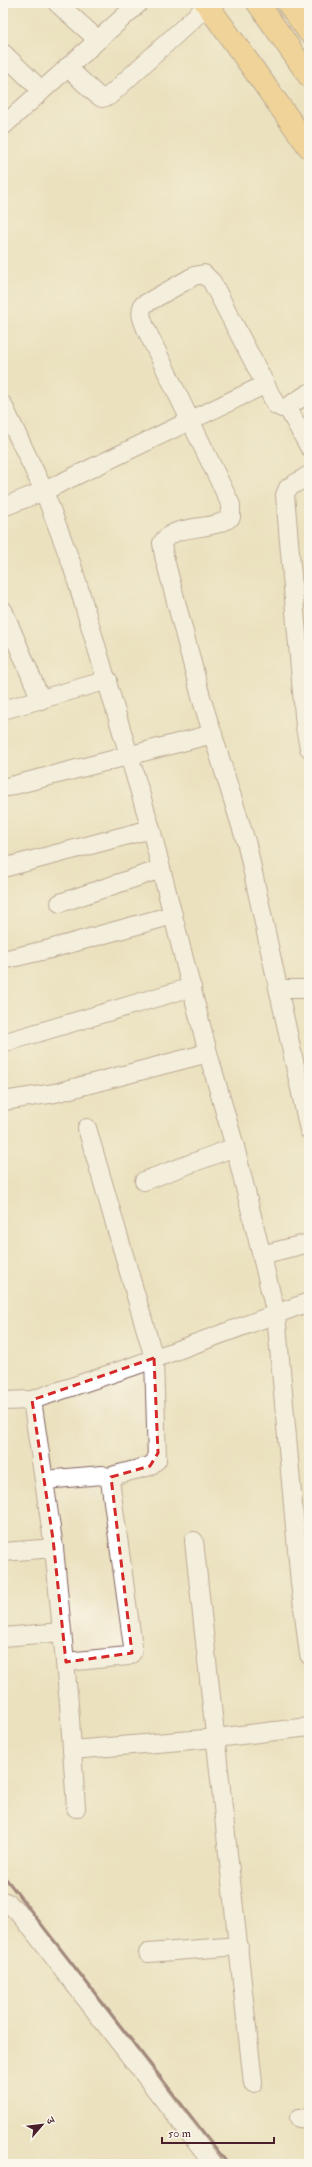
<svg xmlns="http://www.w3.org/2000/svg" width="312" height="2167" font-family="'IM FELL Double Pica','Noto Serif Devanagari',serif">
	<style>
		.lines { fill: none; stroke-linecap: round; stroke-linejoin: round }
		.minor-casing { stroke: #82635f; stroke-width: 20 }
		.major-casing { stroke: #82635f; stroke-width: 24 }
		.minor { stroke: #fff; stroke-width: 18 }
		.major { stroke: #f3c26a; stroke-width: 22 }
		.rail { stroke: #4a1f2b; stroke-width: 3 }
		.marked { fill: none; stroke: #d62828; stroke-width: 3; stroke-dasharray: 8 5; stroke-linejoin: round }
	</style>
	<rect width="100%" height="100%" fill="#fbf7ec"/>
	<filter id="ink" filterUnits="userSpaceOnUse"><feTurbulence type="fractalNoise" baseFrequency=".025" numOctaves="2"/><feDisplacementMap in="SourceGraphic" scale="8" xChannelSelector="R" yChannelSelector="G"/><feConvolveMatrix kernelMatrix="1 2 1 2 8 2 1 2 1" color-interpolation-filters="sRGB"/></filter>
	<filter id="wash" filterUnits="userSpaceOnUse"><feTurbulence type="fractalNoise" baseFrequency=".012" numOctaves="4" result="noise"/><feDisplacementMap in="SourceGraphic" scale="16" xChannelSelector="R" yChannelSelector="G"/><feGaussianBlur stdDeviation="0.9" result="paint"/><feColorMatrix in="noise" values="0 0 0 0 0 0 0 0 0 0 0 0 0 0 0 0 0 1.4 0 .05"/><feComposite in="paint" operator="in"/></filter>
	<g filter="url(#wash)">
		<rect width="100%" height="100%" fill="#ebe1bf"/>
	</g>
	<g filter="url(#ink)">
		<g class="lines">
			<defs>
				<g id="minor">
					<path d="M57,3L97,39"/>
					<path d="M3,53L41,90"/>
					<path d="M67,67L97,95L102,98L109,96L208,5"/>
					<path d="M3,126L139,3"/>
					<path d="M309,393L287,407L282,408L276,405L212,282L204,274L194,276L143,305C139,314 143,321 146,329L231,505V517C212,532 173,523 162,543L164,556L201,697L247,845L309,1130"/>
					<path d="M3,405L44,491L72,565L151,829L208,1053L235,1147L276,1314L300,1583L309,1655"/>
					<path d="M287,407L309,447"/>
					<path d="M309,475L288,488L285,495L305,727L309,748"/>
					<path d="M3,507L44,491L264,385"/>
					<path d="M3,610L41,700"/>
					<path d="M3,710L108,680"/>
					<path d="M3,788L213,734"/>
					<path d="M3,868L151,829"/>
					<path d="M60,903L161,869"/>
					<path d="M3,960L50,949L173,915"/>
					<path d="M279,989H309"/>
					<path d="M3,1043L192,987"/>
					<path d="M3,1101L55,1093L208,1053"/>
					<path d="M87,1128L154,1358L157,1460L150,1466L108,1477"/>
					<path d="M144,1181L235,1147"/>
					<path d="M261,1255L309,1243"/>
					<path d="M32,1400L54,1548L69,1704L76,1808"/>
					<path d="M3,1401L32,1400L131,1367L309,1302"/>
					<path d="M44,1480L102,1475L110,1480L133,1647L132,1653L128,1656L66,1662"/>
					<path d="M194,1541L253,2083"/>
					<path d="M3,1552L54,1548"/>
					<path d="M3,1637L62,1632"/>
					<path d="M72,1750L216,1738L309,1727"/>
					<path d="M3,1901L8,1903L22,1916L213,2164"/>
					<path d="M148,1953L239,1946"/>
					<path d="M299,2118L309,2119"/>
				</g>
				<g id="major">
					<path d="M206,3L309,147"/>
					<path d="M258,3L309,76"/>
					<path d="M288,3L309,32"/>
				</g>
			</defs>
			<use href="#minor" class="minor-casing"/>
			<use href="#major" class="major-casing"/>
			<use href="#minor" class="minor"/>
			<use href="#major" class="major"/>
			<path class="rail" d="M3,1875L228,2164"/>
		</g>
	</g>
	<path d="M0 0H312V2167H0ZM154,1358L158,1453L150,1466L111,1477L132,1653L66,1662L53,1539L32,1400Z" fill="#ebe1bf" fill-opacity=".55" fill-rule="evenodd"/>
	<path class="marked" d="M154,1358L158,1453L150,1466L111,1477L132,1653L66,1662L53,1539L32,1400Z"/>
	<rect width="312" height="2167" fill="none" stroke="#fbf7ec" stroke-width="16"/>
	<g transform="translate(42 2125) rotate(62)" stroke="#fbf7ec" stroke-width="3" paint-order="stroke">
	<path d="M0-3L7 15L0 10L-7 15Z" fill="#4a1f2b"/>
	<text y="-6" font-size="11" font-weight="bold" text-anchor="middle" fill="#4a1f2b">उ</text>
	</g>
	<path d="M162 2137v6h112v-6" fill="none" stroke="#4a1f2b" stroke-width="2"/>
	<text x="168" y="2137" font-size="12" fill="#4a1f2b" stroke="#fbf7ec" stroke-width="3" paint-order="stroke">50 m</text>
</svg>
